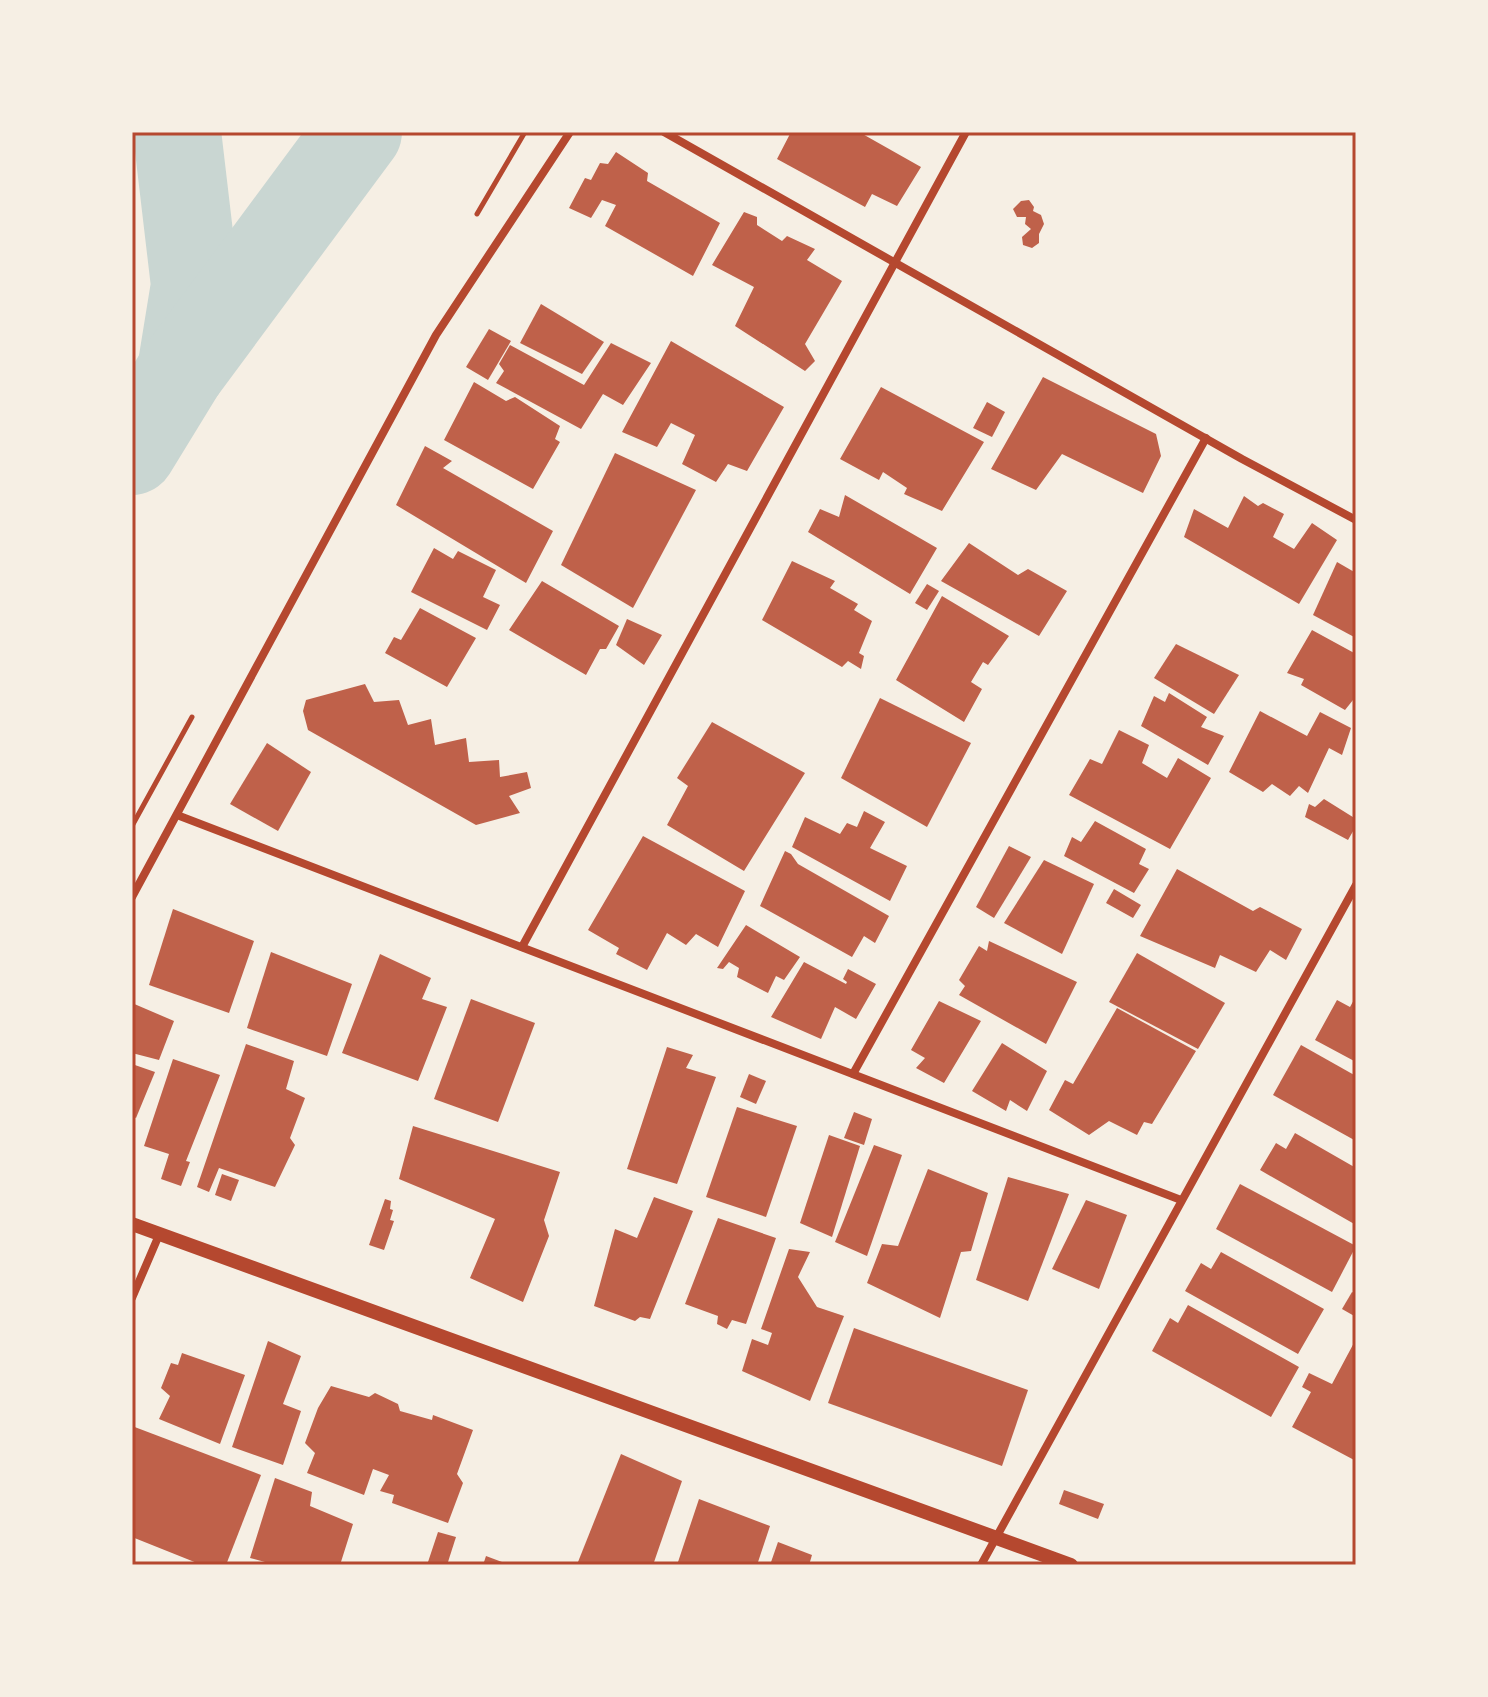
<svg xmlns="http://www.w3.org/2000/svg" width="1488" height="1697" font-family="Overpass,sans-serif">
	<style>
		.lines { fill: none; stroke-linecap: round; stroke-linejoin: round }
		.river { stroke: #c9d6d2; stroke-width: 88 }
		.building { fill: #bf614a }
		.path { stroke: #b5482f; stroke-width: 5 }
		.minor { stroke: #b5482f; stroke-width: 8 }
		.tertiary { stroke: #b5482f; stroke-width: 14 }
		.neatline { fill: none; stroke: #b5482f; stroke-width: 3 }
	</style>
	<rect width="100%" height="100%" fill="#f6efe4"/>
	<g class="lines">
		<g class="river">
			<path d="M177,132L195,285L181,371"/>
			<path d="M132,451L181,371L358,132"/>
		</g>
	</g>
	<g class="building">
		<path d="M791,132H859L921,167L897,206L872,194L865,207L777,159Z"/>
		<path d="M616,152L648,173L647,181L720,223L693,276L605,226L616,205L602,200L591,218L569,208L585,178L591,180L600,163L608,164Z"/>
		<path d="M1029,200L1034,207L1033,211L1041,215L1044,224L1039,234V243L1032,248L1023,245L1022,237L1031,229L1025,224L1026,217H1017L1013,209L1021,201Z"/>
		<path d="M744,212L757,217V225L782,241L787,236L815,249L807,260L842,281L805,344L815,361L805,371L735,326L754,287L712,265Z"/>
		<path d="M541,304L604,342L582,374L520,343Z"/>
		<path d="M489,329L511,341L488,380L466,367Z"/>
		<path d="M671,341L784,407L747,471L728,464L716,482L682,464L695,435L671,423L657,447L622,432Z"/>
		<path d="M611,343L651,363L623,405L603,394L581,429L496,383L504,371L499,364L510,345L584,385Z"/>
		<path d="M1043,377L1156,434L1161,456L1143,493L1062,454L1036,490L991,469Z"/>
		<path d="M474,382L506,401L515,397L560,426L555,439L560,442L533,489L444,440Z"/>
		<path d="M881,387L984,442L942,511L904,494L907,488L883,472L879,480L840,459Z"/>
		<path d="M987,402L1005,412L992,437L973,428Z"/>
		<path d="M425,446L452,461L443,468L553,531L526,583L396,505Z"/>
		<path d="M615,453L696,490L633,608L561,565Z"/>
		<path d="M845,495L937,548L910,594L808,532L820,509L839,517Z"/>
		<path d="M1244,496L1258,506L1263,503L1284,514L1273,537L1294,549L1312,523L1337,540L1299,604L1184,537L1194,509L1228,528Z"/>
		<path d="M969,543L1018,575L1028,569L1067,591L1039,636L941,581Z"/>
		<path d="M434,548L453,559L458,551L496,570L483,597L500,605L487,630L411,592Z"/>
		<path d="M792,561L835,581L830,588L858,604L854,610L872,621L859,653L864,656L861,669L848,661L842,667L762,620Z"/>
		<path d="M1337,562L1356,573V638L1313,615Z"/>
		<path d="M542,581L619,626L606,649H600L586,675L509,630Z"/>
		<path d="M927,584L939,591L927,610L915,603Z"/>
		<path d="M942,596L1009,636L988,665L983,662L971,682L982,689L964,722L896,680Z"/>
		<path d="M420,608L476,638L447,687L385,653L394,637L401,640Z"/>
		<path d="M627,619L662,635L644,665L616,645Z"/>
		<path d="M1312,630L1356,654V701L1353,700L1345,710L1301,685L1304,679L1287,673Z"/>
		<path d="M1176,644L1239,675L1214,714L1154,678Z"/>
		<path d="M365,684L374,702L399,700L408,725L431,719L435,745L466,738L469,762L499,760L500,777L527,772L531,788L509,796L520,813L476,825L308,730L303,711L306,700Z"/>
		<path d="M1169,693L1207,717L1201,727L1224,736L1208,765L1141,726L1154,696L1165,702Z"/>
		<path d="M880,698L971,743L927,827L841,778Z"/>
		<path d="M1260,711L1307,736L1320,712L1351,728L1342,755L1329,748L1308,793L1299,786L1290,796L1272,784L1263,792L1229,772Z"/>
		<path d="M712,722L805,773L744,871L667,825L688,786L677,778Z"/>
		<path d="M1119,730L1149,745L1142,763L1167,778L1178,758L1211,778L1170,849L1069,795L1090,759L1102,764Z"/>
		<path d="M267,743L311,772L278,831L230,804Z"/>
		<path d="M1324,799L1356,819V826L1348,840L1305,817L1309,804L1315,807Z"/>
		<path d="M864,811L885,822L870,848L907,866L890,901L792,847L805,817L840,834L847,823L857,827Z"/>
		<path d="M1095,821L1146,849L1139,864L1149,869L1134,893L1064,856L1072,837L1081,842Z"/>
		<path d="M643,836L745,891L718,947L696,934L686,945L667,933L647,970L616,954L619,948L588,930Z"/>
		<path d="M1009,846L1031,857L994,918L976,907Z"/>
		<path d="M785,851L791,854L798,864L889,916L875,943L864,936L852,957L760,906Z"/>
		<path d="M1044,860L1094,884L1062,954L1004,923Z"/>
		<path d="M1177,869L1253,911L1260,907L1302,929L1286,960L1270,950L1256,972L1220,955L1215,968L1140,936Z"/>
		<path d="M1114,889L1141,905L1133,918L1106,903Z"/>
		<path d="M173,909L254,941L229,1013L149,985Z"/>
		<path d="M746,925L800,957L784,980L776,976L768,993L737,977L739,968L729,962L723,969L717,968Z"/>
		<path d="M989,941L1077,982L1046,1044L959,995L965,986L959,980L979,946L987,951Z"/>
		<path d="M271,952L352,984L327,1056L247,1028Z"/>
		<path d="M1137,953L1225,1003L1198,1049L1109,1002Z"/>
		<path d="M380,954L431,978L422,999L447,1007L418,1081L342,1053Z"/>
		<path d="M804,962L846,984L847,982L843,979L848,969L876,984L856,1019L835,1007L821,1039L771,1017Z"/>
		<path d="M1356,996V1062L1315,1040L1337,1000L1350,1007Z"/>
		<path d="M471,999L535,1023L498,1122L434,1099Z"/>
		<path d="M939,1001L981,1021L944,1083L916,1068L925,1058L911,1050Z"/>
		<path d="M132,1003L174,1021L159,1060L132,1053Z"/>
		<path d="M1117,1008L1196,1051L1152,1124L1144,1122L1137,1135L1109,1121L1089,1135L1049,1110L1065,1080L1073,1084Z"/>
		<path d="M1002,1043L1047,1071L1027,1111L1010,1100L1006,1111L972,1091Z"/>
		<path d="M246,1044L294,1061L286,1089L305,1098L290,1138L295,1145L275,1187L219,1168L209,1192L197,1187Z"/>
		<path d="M1301,1045L1356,1076V1141L1273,1095Z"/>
		<path d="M667,1047L693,1055L686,1068L716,1077L677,1184L627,1169Z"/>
		<path d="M173,1059L220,1075L186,1161L190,1162L181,1186L161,1179L169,1154L144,1146Z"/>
		<path d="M132,1064L155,1072L136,1118L132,1116Z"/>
		<path d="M749,1074L766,1081L756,1104L740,1097Z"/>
		<path d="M737,1107L797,1126L766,1217L706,1197Z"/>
		<path d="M854,1112L872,1119L864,1145L844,1138Z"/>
		<path d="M413,1126L560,1172L544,1220L549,1236L523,1302L470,1278L495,1219L399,1179Z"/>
		<path d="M1295,1133L1356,1168V1225L1260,1170L1276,1143L1286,1149Z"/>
		<path d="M829,1135L860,1146L832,1237L800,1223Z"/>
		<path d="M874,1145L902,1155L867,1256L835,1242Z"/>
		<path d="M928,1169L988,1193L971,1251L961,1252L940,1318L867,1283L882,1244L898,1246Z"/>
		<path d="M222,1174L239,1180L231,1201L215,1195Z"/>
		<path d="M1008,1177L1069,1194L1028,1301L976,1280Z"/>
		<path d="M1240,1184L1356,1246L1332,1292L1216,1229Z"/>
		<path d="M654,1197L693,1211L650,1319L640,1317L635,1321L594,1306L615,1229L637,1238Z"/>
		<path d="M385,1199L391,1201L390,1209L393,1210L390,1220L394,1221L384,1250L369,1245Z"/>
		<path d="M1086,1200L1127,1215L1099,1289L1052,1269Z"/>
		<path d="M718,1218L776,1238L746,1324L732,1320L727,1329L717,1324L718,1316L685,1304Z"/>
		<path d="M789,1249L810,1252L798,1277L817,1307L844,1316L810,1401L742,1371L752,1339L768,1345L772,1333L761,1329Z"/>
		<path d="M1221,1252L1324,1309L1298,1354L1185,1291L1201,1263L1211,1269Z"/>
		<path d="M1352,1292L1356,1294V1317L1342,1309Z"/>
		<path d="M1188,1305L1299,1367L1271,1417L1152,1351L1170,1318L1178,1323Z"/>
		<path d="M854,1328L1028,1390L1002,1466L828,1403Z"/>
		<path d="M1356,1339V1461L1292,1427L1311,1392L1302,1387L1309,1373L1332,1384Z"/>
		<path d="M268,1341L301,1356L283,1404L301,1411L283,1465L232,1447Z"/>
		<path d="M182,1353L245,1375L220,1444L159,1419L170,1396L161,1388L171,1363L178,1365Z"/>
		<path d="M331,1386L369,1397L375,1393L398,1404L400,1411L432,1420L433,1415L473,1430L457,1474L463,1483L448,1523L392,1503L394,1495L380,1491L389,1475L373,1469L364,1495L307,1473L315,1453L305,1443L318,1408Z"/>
		<path d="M132,1426L261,1475L226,1565H202L132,1537Z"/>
		<path d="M621,1454L682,1481L653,1565H586L578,1562Z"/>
		<path d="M275,1478L312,1492L310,1506L353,1524L340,1565H276L250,1558Z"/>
		<path d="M1064,1490L1104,1504L1098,1519L1059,1504Z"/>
		<path d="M699,1499L770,1526L757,1565H677Z"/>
		<path d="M438,1532L456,1537L447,1565H427Z"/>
		<path d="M778,1542L812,1555L809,1565H770Z"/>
		<path d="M486,1556L510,1565H483Z"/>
	</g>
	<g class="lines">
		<g class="path">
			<path d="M477,214L525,132"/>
			<path d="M132,826L192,717"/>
		</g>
		<g class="minor">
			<path d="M664,132L1242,459L1356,520"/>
			<path d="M177,815L1181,1200"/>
			<path d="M132,897L436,335L570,132"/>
			<path d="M522,947L966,132"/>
			<path d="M853,1074L1206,438"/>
			<path d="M132,1298L159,1235"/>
			<path d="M981,1565L1356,885"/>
		</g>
		<path class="tertiary" d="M132,1224L1071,1565"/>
	</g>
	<rect width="1488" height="1697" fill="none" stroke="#f6efe4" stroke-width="268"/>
	<rect x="134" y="134" width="1220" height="1429" class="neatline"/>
</svg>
